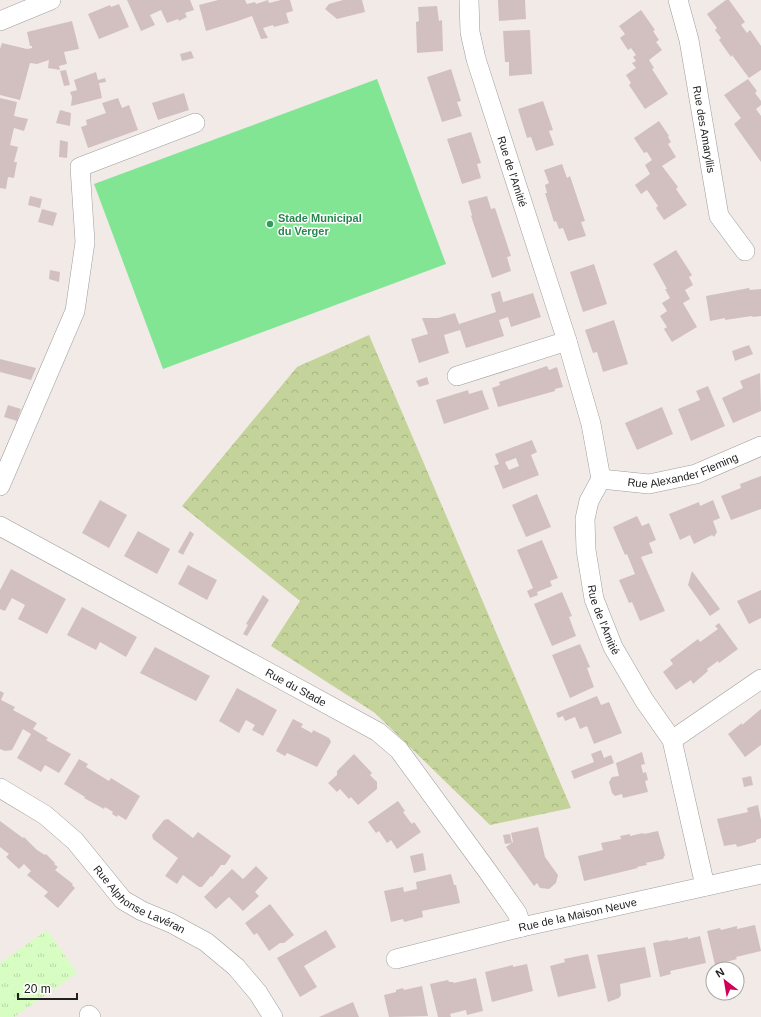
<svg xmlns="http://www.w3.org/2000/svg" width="761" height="1017" font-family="Helvetica,sans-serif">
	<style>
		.forest { fill: url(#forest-crowns) }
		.park { fill: url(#park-tufts) }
		.pitch { fill: #81e594 }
		.building { fill: #d2c0c0; fill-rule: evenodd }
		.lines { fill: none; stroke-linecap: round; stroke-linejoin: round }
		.minor-casing { stroke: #9e9e9e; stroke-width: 20 }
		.minor { stroke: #fff; stroke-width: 19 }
		.leisure-dot { fill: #2e9e5b; stroke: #fff; stroke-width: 1.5 }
		.labels { text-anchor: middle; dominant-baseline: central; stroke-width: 3; stroke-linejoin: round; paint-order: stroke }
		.street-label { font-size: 11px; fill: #212121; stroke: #fff }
		.leisure-label { font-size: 11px; font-weight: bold; fill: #27864d; stroke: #fff; text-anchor: start }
	</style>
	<defs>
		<pattern id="forest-crowns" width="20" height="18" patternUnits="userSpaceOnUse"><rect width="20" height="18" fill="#c3d399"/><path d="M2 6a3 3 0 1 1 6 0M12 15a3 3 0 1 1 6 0" fill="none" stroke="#a7b584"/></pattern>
		<pattern id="park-tufts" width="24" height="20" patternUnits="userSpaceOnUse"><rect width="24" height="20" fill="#d7fdc3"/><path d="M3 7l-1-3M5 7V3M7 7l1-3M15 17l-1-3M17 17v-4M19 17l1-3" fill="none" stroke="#b8d9a7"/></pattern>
	</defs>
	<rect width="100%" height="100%" fill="#f2eae7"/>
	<path class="forest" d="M369,335L571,808L490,825L375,713L271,646L300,601L182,506L297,367Z"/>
	<path class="park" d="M47,930L77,973L14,1017H0V963Z"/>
	<path class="pitch" d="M377,79L446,264L163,369L94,184Z"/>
	<g class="building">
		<path d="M127,0H190L194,10L185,13L187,17L179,21L178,19L167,23L161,10L150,15L155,25L141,31Z"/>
		<path d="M218,0H245L247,4L255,2L256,4L268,0L269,3L281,0H290L293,11L286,13L289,23L274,27L273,25L263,28L268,38L261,39L252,16L238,21L206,31L199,5Z"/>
		<path d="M343,0H362L365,12L337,19L325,9L329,4Z"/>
		<path d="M498,0H525L526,19L499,21Z"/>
		<path d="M726,0H729L745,22L741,25L747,33L750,30L761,46V70L749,78L732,55L731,57L719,40L721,38L715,30L717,28L707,14Z"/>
		<path d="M119,4L129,27L99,39L88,14L110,5L111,7Z"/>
		<path d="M437,6L439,21L442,20L443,51L417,53L416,22L419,21L418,7Z"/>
		<path d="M641,10L655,30L653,31L659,40L656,42L662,50L649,60L654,68L652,69L668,94L645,109L629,85L631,83L626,75L636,68L632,63L636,61L633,57L636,55L631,48L628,50L620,38L625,34L619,26Z"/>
		<path d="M72,21L79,49L64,52L67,64L59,66L60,70L48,68L49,60L37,64L30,63L20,100L0,95V49L2,43L27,49L32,48V46H30L27,32Z"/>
		<path d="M530,30L532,74L509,76V62H505L503,31Z"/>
		<path d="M191,51L194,58L182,61L180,54Z"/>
		<path d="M451,69L461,101L457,102L462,116L442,122L427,77Z"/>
		<path d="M66,70L70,85L64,86L60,71Z"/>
		<path d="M96,72L98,80L105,78L106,82L99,83L102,98L71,106L72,97L70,92L77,90L74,80Z"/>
		<path d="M748,79L757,91L755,93L761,101V105L756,109L761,116V162L734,124L741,118L724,95Z"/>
		<path d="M184,93L189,110L158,120L152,103Z"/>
		<path d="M0,98L17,102L14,116L28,119L24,131L14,128L10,145L18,147L14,162H17L14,178L8,177L6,189L0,188Z"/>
		<path d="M118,98L122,108L129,105L138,130L88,148L81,127L87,125L86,120L106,113L102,103Z"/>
		<path d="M543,101L553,130L549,131L554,145L536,151L531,137L527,138L518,109Z"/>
		<path d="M60,110L71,113L70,126L56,123Z"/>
		<path d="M659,121L669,136L668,137L671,142L668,144L676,157L662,166L678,187L676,189L687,205L664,220L656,208L658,206L647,190L641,194L635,185L650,174L645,165L652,160L647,152L644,153L634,138Z"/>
		<path d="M471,132L481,163L477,164L481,178L462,184L447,139Z"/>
		<path d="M60,140L68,142L67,158L59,157Z"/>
		<path d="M562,164L567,178L570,176L585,221L581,222L586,236L568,241L563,228L559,229L556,221L554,222L545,193H547L545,185L549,183L544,170Z"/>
		<path d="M30,196L42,199L40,208L28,205Z"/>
		<path d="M487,196L491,209L495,208L511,256L507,257L511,271L492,278L471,216L472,215L468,201Z"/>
		<path d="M42,209L57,213L53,226L38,222Z"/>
		<path d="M676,250L692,275L689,277L693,285L685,290L690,299L683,303L697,327L672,342L664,329L667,327L660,316L667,311L662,303L670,298L665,289H667L653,264Z"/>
		<path d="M594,264L607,304L583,312L570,272Z"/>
		<path d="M50,270L60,272L59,282L49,279Z"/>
		<path d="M749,288L750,290L761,289V316L753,317L752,316L725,320V318L710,321L706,296Z"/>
		<path d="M500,291L503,302L533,293L541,317L511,327L508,317L499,320L504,336L466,348L460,330L444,335L449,353L419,363L411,339L428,334L422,318H438L455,313L459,324L496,312L491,294Z"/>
		<path d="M614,320L628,364L603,372L597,352L593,353L585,330Z"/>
		<path d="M749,345L753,354L735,361L732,351Z"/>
		<path d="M0,359L36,368L31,380L0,372Z"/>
		<path d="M547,366L549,370L557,367L563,387L555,389V391L498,407L492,388L500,385L499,382Z"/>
		<path d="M760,373L761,411L733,423L722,398L743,388L740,381Z"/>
		<path d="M427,377L429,384L419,387L416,381Z"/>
		<path d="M708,386L725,426L691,441L678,409L700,400L696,391Z"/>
		<path d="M468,390L469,394L482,390L489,409L444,424L436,400Z"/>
		<path d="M8,405L21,409L17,421L4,417Z"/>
		<path d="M662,407L673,434L637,450L625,423Z"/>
		<path d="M532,440L537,452L531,455L539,475L503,489L494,466L499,464L495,454ZM516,458L519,466L509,470L505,462Z"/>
		<path d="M761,476V509L731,520L721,496L741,488L740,484Z"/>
		<path d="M537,494L551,527L526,537L512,505Z"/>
		<path d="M100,500L127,515L109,548L82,533Z"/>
		<path d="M713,500L720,518L713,521L717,532L714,537L712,535L694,544L690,535L680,540L669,514L699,502L700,506Z"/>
		<path d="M637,516L642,526L649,523L656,540L649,543L653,553L641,557L665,611L640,621L632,602L629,603L619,580L635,574L627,554L625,555L613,527Z"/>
		<path d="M138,531L170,549L157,574L124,556Z"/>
		<path d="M190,531L194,534L183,555L178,552Z"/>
		<path d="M542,540L558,578L550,581L552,586L537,592L538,595L530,598L527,591L533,588L517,550Z"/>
		<path d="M188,565L217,580L207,600L178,584Z"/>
		<path d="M11,569L66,599L47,634L18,619L25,605L12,598L5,611L0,609V590Z"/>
		<path d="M692,571L720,609L710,616L688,585Z"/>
		<path d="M761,590V618L749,624L737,601Z"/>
		<path d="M562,592L572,616L569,617L576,636L552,646L534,604Z"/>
		<path d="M263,595L269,600L247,636L243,634L248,625L246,624Z"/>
		<path d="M82,607L137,637L126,657L100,642L96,650L67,635Z"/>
		<path d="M719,623L738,649L719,663L718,661L707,669L708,671L693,684L691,680L676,690L663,672L673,664L670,660L698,639L700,642L718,629L715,626Z"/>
		<path d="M580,644L590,667L587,668L594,687L570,698L552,655Z"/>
		<path d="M155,647L210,676L196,701L140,673Z"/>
		<path d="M237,688L277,710L263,736L252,730L255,725L246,720L239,733L219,721Z"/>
		<path d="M0,691L4,693L1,700L15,707L13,710L37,723L33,729L48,738L46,740L71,754L59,773L45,765L41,772L17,758L31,734L23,729L12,750L5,751L0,749Z"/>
		<path d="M597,696L601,705L609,702L622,733L594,744L587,726L580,729L575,717L565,721L563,716L558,718L556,713Z"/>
		<path d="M761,709V745L745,757L728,734L742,723V725Z"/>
		<path d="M293,719L303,724L301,727L312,733L313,730L329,738L331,742L317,767L287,753L285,756L276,751Z"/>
		<path d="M601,750L604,758L611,755L614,763L574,779L571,771L594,762L591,754Z"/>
		<path d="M642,752L645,764L641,765L643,773L646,772L648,780L645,781L648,792L623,798L622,794L615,796L612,793L609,782L612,777L619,776L616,763Z"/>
		<path d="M354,754L372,773L370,775L377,782V789L358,805L351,797L349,799L340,789L337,792L328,783L337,775V771Z"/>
		<path d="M79,759L88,764L86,767L109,781L111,778L140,796L126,820L118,815L117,817L112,814L113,812L105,807L104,809L84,798L85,797L64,784Z"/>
		<path d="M751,776L753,785L744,787L742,778Z"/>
		<path d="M398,801L405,811L403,812L408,819L412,824L414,822L421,832L397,849L391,840L387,843L379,831L376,833L368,822Z"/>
		<path d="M758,805L761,820V838L756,840V842L737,847L736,844L724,846L717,819L748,812L747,808Z"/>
		<path d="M168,819L193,838L198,832L231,856L225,865H221L212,877L211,876L202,887H199L183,875L177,884L165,876L178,858L153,839L152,835L164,820Z"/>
		<path d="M0,821L23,838L24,837L37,850L45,855L46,854L55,863L54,864L58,867L55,870L73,884L72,885L75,888L58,908L44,896L48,892L27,875L31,871L24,864L19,869L6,857L9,854L0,847Z"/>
		<path d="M538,827L545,857L558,875L556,883L549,889L540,888L537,883L534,886L506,847L513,842L511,833Z"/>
		<path d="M658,831L665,855L663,859L646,863L647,865L637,867L638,868L584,881L578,856L603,850L601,843L621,839L620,836L630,834V836L643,833L644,834Z"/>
		<path d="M510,834L512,843L505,844L503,835Z"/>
		<path d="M423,853L426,870L414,873L410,856Z"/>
		<path d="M256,866L268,878L255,892L259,896L243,911L229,897L216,909L204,897L232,869L243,879Z"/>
		<path d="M451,874L454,885H456L460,903L422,911L423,917L404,922L403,919L391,922L384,891L403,887L404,892L417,889L416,882Z"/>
		<path d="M270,904L294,935L284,943H280L269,951L257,933L254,935L245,923Z"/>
		<path d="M755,925L761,951L736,957L737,959L726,962L727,966L716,969L707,931L720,928L721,930L737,926V929Z"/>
		<path d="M326,930L336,947L304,966L317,987L300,997L277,958Z"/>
		<path d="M700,936L706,963L670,971L671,974L660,977L653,943L668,940L669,941L688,937V939Z"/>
		<path d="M645,947L651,977L620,984L621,995L619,998L608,1002L597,955Z"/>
		<path d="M588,954L596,988L558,997L550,966L565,962L564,959Z"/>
		<path d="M527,964L533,991L492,1002L485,972L513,965V967Z"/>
		<path d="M476,978L483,1011L467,1015L466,1010L450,1014L451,1017H438L430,984L448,980L449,982H453L454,983Z"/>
		<path d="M422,986L428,1016L389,1017L384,995L396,992V990L403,988L404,990Z"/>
		<path d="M353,1002L359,1017H319Z"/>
	</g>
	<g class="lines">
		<defs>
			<g id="minor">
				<path id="s1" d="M469,0L470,32L476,59L567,341L591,424L601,479L589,501L585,519L586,550L594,599L613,647L644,700L672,740L705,886"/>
				<path id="s2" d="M678,0L689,40L719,216L745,251"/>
				<path d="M0,21L51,0"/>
				<path d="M457,376L567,341"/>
				<path id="s3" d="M601,479L649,484L696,474L761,446"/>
				<path d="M0,486L75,311L85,242L80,167L195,123"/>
				<path id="s4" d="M0,526L378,732L399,750L486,869L517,913L522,927"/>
				<path d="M672,740L761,679"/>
				<path id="s5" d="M0,788L45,815L75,841L123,900L142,911L171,923L206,942L236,967L258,993L273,1017"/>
				<path id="s6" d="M396,959L522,927L761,874"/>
				<path d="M89,1015L91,1017"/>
			</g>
		</defs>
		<use href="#minor" class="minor-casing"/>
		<use href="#minor" class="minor"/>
	</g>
	<circle class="leisure-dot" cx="270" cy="224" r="4"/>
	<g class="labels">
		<g class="street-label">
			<text stroke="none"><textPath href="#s2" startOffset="132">Rue des Amaryllis</textPath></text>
			<text stroke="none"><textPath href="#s1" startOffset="178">Rue de l'Amitié</textPath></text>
			<text stroke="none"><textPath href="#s3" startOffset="84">Rue Alexander Fleming</textPath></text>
			<text stroke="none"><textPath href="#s1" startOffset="645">Rue de l'Amitié</textPath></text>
			<text stroke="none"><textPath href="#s4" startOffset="337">Rue du Stade</textPath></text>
			<text stroke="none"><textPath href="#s5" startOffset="181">Rue Alphonse Lavéran</textPath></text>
			<text stroke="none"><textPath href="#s6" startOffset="187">Rue de la Maison Neuve</textPath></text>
		</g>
		<g class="leisure-label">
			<text x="278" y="218">Stade Municipal<tspan x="278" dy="13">du Verger</tspan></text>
		</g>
	</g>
	<g transform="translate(725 981) rotate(329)"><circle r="19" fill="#ffffff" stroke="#a6a6a6"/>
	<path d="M0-3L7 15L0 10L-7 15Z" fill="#d20058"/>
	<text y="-6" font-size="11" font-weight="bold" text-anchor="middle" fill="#212121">N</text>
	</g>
	<path d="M18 993v6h59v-6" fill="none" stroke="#212121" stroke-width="2"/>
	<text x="24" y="993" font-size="12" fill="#212121" stroke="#ffffff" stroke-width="3" paint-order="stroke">20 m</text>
</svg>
